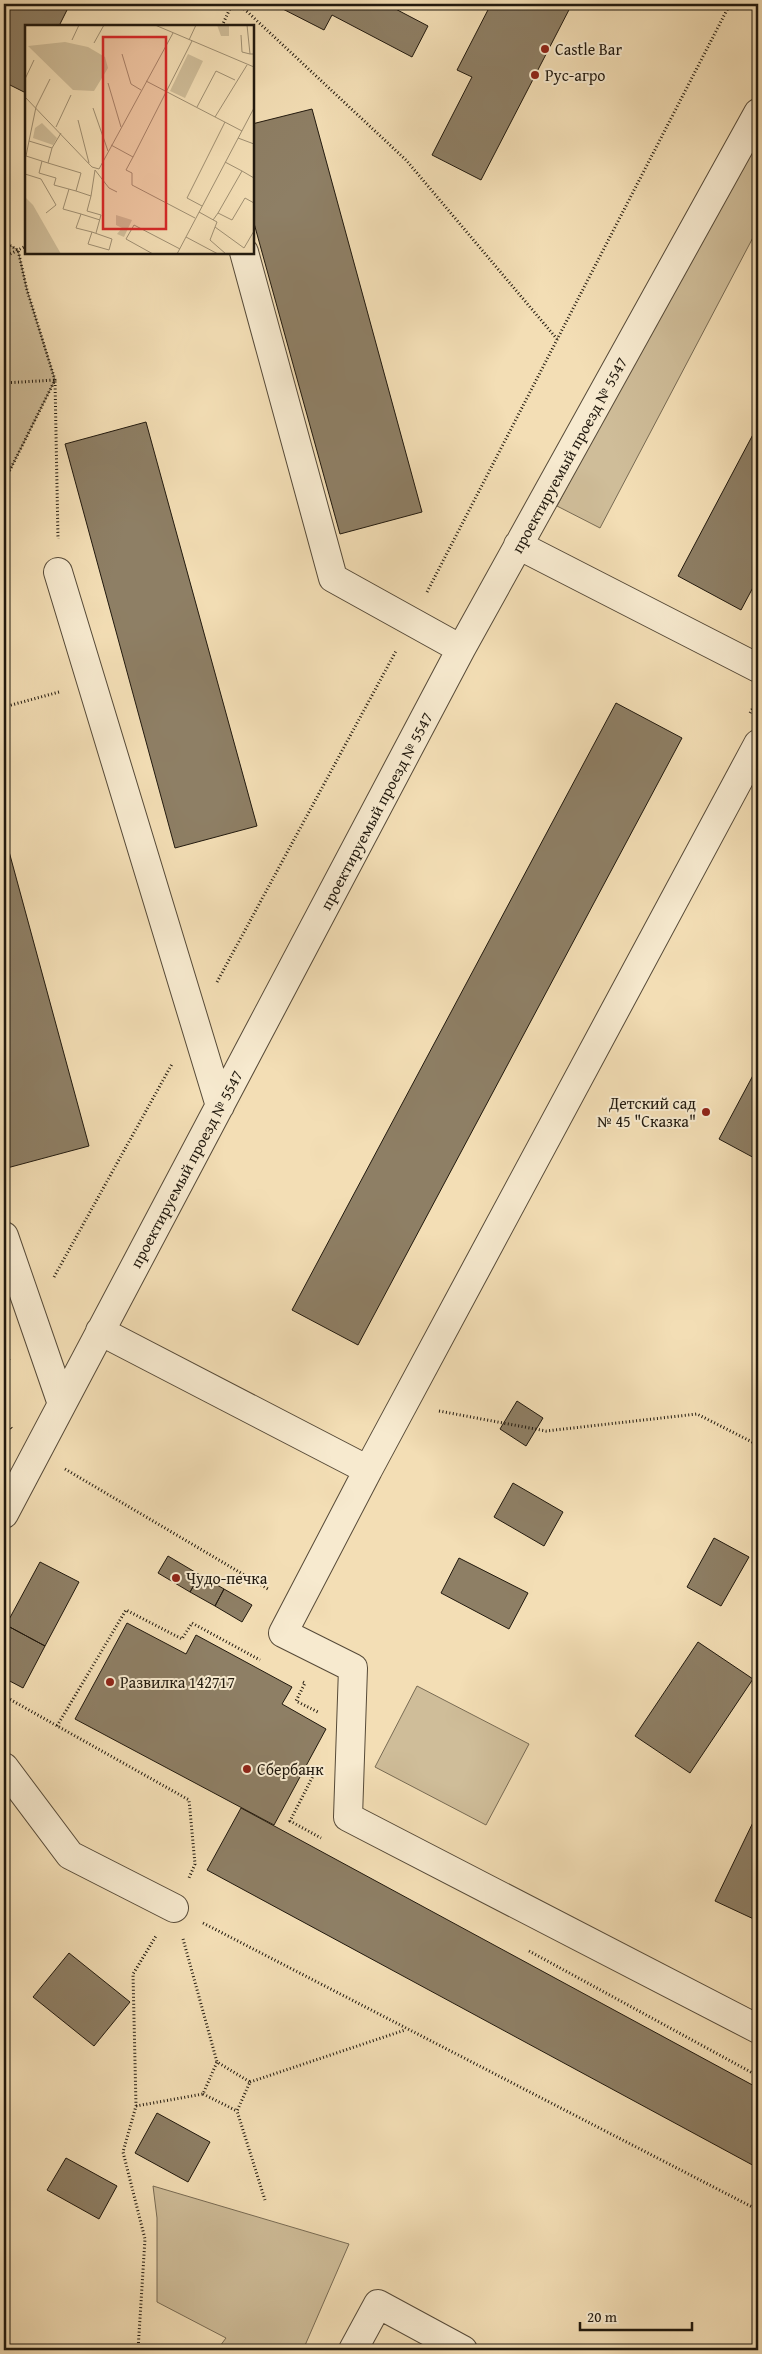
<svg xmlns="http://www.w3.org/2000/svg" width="762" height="2354" font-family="'Gentium Book Plus',serif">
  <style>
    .green { fill: #cfbd99; stroke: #786b54 }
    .building { fill: #8e7f65; stroke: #21190e }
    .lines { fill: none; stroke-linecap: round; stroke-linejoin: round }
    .minor-casing { stroke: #564a38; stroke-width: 30 }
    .path { stroke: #21190e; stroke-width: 3; stroke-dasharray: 1 2.5; stroke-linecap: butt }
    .minor { stroke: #f7eacf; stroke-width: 28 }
    .poi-dot { fill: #8f2418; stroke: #f7eacf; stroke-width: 2 }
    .labels { text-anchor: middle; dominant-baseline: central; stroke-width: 4; stroke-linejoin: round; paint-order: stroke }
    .poi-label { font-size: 16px; fill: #21190e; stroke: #f7eacf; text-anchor: start }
    .street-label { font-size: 16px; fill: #21190e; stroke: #f7eacf }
    .inset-road { fill: none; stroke: #9f8f72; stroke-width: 1 }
    .view { fill: #d62828; fill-opacity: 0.15; stroke: #d62828; stroke-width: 2.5 }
    .inset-edge { fill: none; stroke: #21190e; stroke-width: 2.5 }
  </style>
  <rect width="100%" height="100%" fill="#f3deb5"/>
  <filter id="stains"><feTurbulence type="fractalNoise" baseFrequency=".004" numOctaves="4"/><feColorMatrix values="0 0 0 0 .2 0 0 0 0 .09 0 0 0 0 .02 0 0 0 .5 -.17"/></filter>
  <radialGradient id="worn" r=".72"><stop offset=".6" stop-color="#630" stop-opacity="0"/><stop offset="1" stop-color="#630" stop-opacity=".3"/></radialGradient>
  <path class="green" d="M758,126V228L600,528L557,506Z
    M4,242L18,250L27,290L55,380L4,482Z
    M417,1686L529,1744L486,1825L375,1767Z
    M153,2186L349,2244L303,2350H217L226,2338L157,2302V2218Z"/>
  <path class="building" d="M4,4H70L59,26H26V93L4,82Z
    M273,4H386L428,26L412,57L332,15L324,30Z
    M491,4H572L481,180L432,155L472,77L457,70Z
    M312,109L422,512L340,534L252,216V124Z
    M146,422L257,826L175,848L65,444Z
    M758,425V578L741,610L678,576Z
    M616,703L682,738L358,1345L292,1310Z
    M4,833L89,1146L7,1168L4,1157Z
    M758,1066V1160L719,1139Z
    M517,1401L543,1418L526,1446L500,1429Z
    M513,1483L563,1512L544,1546L494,1517Z
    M714,1538L749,1557L721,1606L687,1587Z
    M168,1556L200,1575L190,1592L158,1573Z
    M459,1558L528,1593L509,1629L441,1593Z
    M40,1562L79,1582L45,1646L6,1625Z
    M200,1575L224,1589L215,1606L190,1592Z
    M224,1589L252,1605L242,1622L215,1606Z
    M127,1623L186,1654L196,1635L292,1687L282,1704L326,1729L274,1825L75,1719Z
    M6,1625L45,1646L23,1688L4,1678V1630Z
    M698,1642L753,1679L690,1773L635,1736Z
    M241,1808L758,2088V2168L207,1870Z
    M758,1812V1921L715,1901Z
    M69,1953L130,2002L94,2046L33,1997Z
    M157,2113L210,2142L188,2182L135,2153Z
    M66,2158L117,2186L99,2219L47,2190Z"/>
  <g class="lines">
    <g class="minor-casing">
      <path id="minor" d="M244,252L333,578L461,649
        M518,545L758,668
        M58,572L220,1106
        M4,1236L62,1404
        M100,1331L368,1470L283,1633L353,1668L348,1817L758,2029
        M368,1470L758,744
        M4,1514L461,649L758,113
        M4,1767L70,1855L174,1908
        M353,2350L378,2304L463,2350"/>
    </g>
    <path class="path" d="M239,4L406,160L557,339
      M222,26L232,4
      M4,242L18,250L27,290L55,380L4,482
      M4,257L26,246
      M4,383L55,380L58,539
      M427,592L730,4
      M4,707L59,692
      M750,713L757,701
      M217,982L396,651
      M54,1277L172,1064
      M4,1369L10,1357
      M439,1411L546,1431L697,1414L758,1445
      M4,1420L12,1429
      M65,1469L268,1589
      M303,1682L305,1683L296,1701L318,1712
      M4,1696L189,1800L195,1864L189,1878
      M57,1726L126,1610L182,1639L192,1623L260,1660
      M314,1774L290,1821L321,1838
      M203,1923L758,2210
      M183,1939L217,2062L250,2082L237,2111L265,2200
      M529,1951L758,2076
      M250,2082L405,2030
      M203,2094L237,2111
      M136,2106L203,2094L217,2062
      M138,2350L145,2239L123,2152L136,2106L133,1974L156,1936"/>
    <use href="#minor" class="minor"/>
  </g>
  <g class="poi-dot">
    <circle cx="545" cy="49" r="5"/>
    <circle cx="535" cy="75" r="5"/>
    <circle cx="706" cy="1112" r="5"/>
    <circle cx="176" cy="1578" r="5"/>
    <circle cx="110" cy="1682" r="5"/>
    <circle cx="247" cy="1769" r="5"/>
  </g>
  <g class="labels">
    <g class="poi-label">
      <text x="555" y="49">Castle Bar</text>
      <text x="545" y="75">Рус-агро</text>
      <text x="696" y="1103" text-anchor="end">Детский сад<tspan x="696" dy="18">№ 45 "Сказка"</tspan></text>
      <text x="186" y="1578">Чудо-печка</text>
      <text x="120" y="1682">Развилка 142717</text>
      <text x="257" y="1769">Сбербанк</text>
    </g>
    <g class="street-label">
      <text transform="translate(569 455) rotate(-61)">проектируемый проезд № 5547</text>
      <text transform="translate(376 811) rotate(-62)">проектируемый проезд № 5547</text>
      <text transform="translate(186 1169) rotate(-62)">проектируемый проезд № 5547</text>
    </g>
  </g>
  <g transform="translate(25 25)">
    <rect width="229" height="229" fill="#f3deb5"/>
    <path d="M192,0H204V11H196ZM40,17L63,22L80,32L83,43L69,66L48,65L3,21ZM163,29L178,36L160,73L145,66ZM17,98L32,113L28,120L8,113L10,103ZM0,172L8,180L36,229H0ZM91,190L107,195L99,212L92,209L97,203L91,200Z" fill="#cfbd99"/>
    <path class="inset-road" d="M130,0L229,42M222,0L225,29H229M216,10L217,27L225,29M47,15L54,0M164,15L171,0M69,18L79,0M97,29L106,59L116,65M0,54L9,35M121,56L217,106M83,58L96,102M0,72L67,142L74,144L148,8M172,82L191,46L210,55M68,83L83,126M190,92L222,40M53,95L64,138M31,102L46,70M213,113L229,119M4,116L1,131L23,138L56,148L51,166L29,160L31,153L14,148L17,136M86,120L108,132L101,145L107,148V160L170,193M27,123L36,108M108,132L167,16M200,137L217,146M23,138L27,123L4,116L11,82L25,54M70,145L84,163L92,167M0,149L16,154L31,180L21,188M44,164L38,184L56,189M51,166L66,171L62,186L76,190L71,208M66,171L70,145M177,181L162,173L200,97M174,187L192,197L185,215L201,229M193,188L217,146L229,153M188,195L193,188L207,195L220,173L229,178M190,202L219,223L229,206M67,207L87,214L84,225L63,219ZM67,207L51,203L56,189L75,195M161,212L193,229M128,229L101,214L109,200L155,224M152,229L229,83"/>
    <path class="view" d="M78,12H141V204H78Z"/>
    <rect width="229" height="229" class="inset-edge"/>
  </g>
  <rect width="762" height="2354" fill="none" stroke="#f3deb5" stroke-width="20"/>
  <rect x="5" y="5" width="752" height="2344" fill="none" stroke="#21190e" stroke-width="2.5"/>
  <rect x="10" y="10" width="742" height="2334" fill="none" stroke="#21190e"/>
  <path d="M580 2322v8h112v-8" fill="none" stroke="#21190e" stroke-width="2.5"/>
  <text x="587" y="2322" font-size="15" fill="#21190e" stroke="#f7eacf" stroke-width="4" paint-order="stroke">20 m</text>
  <rect width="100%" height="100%" filter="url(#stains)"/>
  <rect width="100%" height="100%" fill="url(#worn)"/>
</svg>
